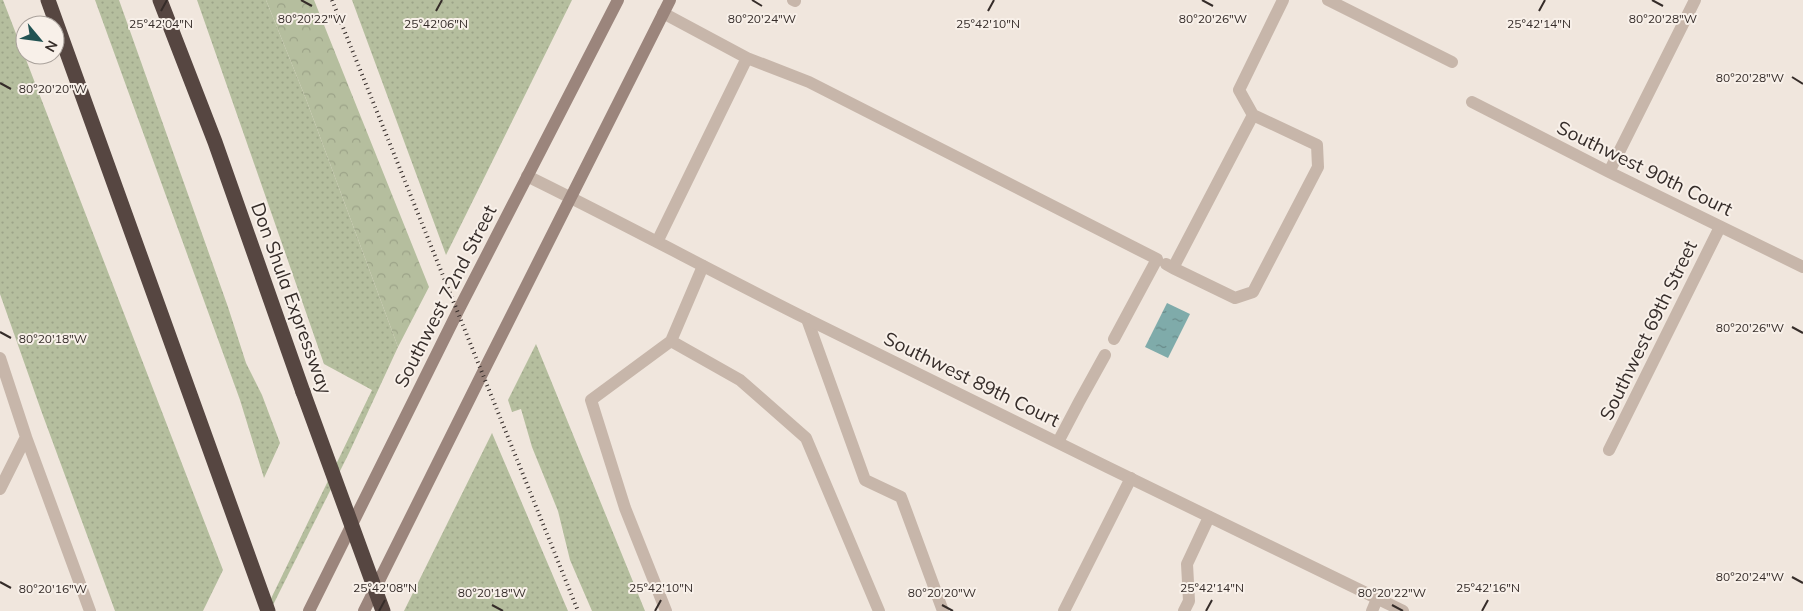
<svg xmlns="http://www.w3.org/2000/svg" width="1803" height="611" font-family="Mulish,sans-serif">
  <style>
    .green { fill: url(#green-dots) }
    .forest { fill: url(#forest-crowns) }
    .water { fill: url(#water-ripples) }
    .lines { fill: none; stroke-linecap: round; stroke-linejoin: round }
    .service { stroke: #c7b6aa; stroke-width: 12 }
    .minor { stroke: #c7b6aa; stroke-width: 12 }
    .secondary { stroke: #9b857c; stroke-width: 12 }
    .motorway { stroke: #564641; stroke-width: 15 }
    .rail { stroke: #352c29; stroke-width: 4; stroke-dasharray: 1 4; stroke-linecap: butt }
    .motorway-bridge { stroke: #564641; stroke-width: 15 }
    .ticks { fill: none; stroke: #352c29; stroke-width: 2 }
    .labels { text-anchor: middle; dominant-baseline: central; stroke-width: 4; stroke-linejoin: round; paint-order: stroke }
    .street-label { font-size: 19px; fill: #352c29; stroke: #f8f0e9 }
    .ticks-label { font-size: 12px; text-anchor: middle; fill: #352c29; stroke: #f8f0e9; stroke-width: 4; stroke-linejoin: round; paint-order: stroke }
  </style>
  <defs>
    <pattern id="green-dots" width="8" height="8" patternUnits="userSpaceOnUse" patternTransform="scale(1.25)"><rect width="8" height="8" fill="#b5be9e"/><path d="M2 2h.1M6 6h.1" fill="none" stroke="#9ca388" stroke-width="1.8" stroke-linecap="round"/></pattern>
    <pattern id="forest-crowns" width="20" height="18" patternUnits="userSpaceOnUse" patternTransform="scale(1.25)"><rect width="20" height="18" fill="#b5be9e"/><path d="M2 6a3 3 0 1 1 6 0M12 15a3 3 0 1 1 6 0" fill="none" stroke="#9ca388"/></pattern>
    <pattern id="water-ripples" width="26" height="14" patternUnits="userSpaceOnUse" patternTransform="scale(1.25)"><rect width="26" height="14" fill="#7fabaa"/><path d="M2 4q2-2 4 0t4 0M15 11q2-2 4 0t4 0" fill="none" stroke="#698b8a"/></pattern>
  </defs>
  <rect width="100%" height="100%" fill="#f0e6dd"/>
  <path class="green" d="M0,0H3L223,570L203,611H115L42,413L0,294Z
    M95,0H119L228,307L246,363L262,395L280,443L264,478L240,400Z
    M197,0H266L306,99L398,347L349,453L270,611H265L372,390L324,364Z
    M352,0H572L446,255Z
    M536,344L645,611H592L570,560L558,511L532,447L521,409L512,412L508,400Z
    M492,433L568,611H404Z"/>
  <path class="forest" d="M266,0H314L429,287L398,347L306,99Z"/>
  <path class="water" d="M1167,303L1190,314L1168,358L1145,347Z"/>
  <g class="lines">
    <path class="service" d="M793,0L795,1
      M807,319L865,480L901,497L943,611
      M671,341L740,380L806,438L879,611
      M0,358L26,437L0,489
      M26,437L90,611
      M1058,442L1079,402L1105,355
      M666,611L625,508L591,400L671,341L703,266
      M1064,611L1131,478
      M1184,611L1189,601L1187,564L1209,517"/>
    <path class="minor" d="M1328,0L1452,62
      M747,58L809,82L1157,259L1114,339
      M1472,102L1609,172L1803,267
      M1609,172L1695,0
      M527,176C621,222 713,272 807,319C1005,417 1204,515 1403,611
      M657,242L747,58L663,13
      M1166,264L1173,268L1253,115L1239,90L1283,0
      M1173,268L1235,298L1253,292L1318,167L1317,145L1253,115
      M1609,450L1720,227
      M1372,611L1377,599"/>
    <path class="secondary" d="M309,611L458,311L618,0
      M364,611L483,372L670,0"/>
    <path class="motorway" d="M48,0L268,611
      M160,0L215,142L303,392"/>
    <path class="rail" d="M332,0L578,611"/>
    <path class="motorway-bridge" d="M303,392L383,611"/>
  </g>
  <path class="ticks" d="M301,0L312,6M752,0L762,6M1202,0L1213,6M1652,0L1663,6M161,11L167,0M436,11L442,0M988,11L994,0M1539,11L1545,0M1792,77L1803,84M0,83L11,89M1792,327L1803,333M0,332L11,338M1792,577L1803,583M0,582L11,588M492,605L503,611M942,605L953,611M1392,605L1403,611M379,611L385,600M655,611L661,600M1206,611L1212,600M1482,611L1488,600"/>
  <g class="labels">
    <g class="street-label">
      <text transform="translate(1645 168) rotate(26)">Southwest 90th Court</text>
      <text transform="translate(445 296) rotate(-63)">Southwest 72nd Street</text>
      <text transform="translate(292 298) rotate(70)">Don Shula Expressway</text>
      <text transform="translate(1648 330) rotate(-64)">Southwest 69th Street</text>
      <text transform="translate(972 379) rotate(26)">Southwest 89th Court</text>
    </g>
  </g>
  <g class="ticks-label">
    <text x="312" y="23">80°20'22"W</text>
    <text x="762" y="23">80°20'24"W</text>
    <text x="1213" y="23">80°20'26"W</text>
    <text x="1663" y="23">80°20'28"W</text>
    <text x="161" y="28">25°42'04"N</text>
    <text x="436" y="28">25°42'06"N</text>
    <text x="988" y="28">25°42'10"N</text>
    <text x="1539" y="28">25°42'14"N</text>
    <text x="1750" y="82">80°20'28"W</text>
    <text x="53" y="93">80°20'20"W</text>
    <text x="1750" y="332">80°20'26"W</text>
    <text x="53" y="343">80°20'18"W</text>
    <text x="1750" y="581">80°20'24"W</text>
    <text x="385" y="592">25°42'08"N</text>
    <text x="661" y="592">25°42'10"N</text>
    <text x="1212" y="592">25°42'14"N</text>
    <text x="1488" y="592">25°42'16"N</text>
    <text x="53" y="593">80°20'16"W</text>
    <text x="492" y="597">80°20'18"W</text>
    <text x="942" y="597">80°20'20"W</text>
    <text x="1392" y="597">80°20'22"W</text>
  </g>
  <g transform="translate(40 40) rotate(119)"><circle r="24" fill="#f8f0e9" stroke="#aaa29c"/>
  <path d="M0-4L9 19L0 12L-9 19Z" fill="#225353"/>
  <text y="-8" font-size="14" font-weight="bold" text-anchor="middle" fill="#352c29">N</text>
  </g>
</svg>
